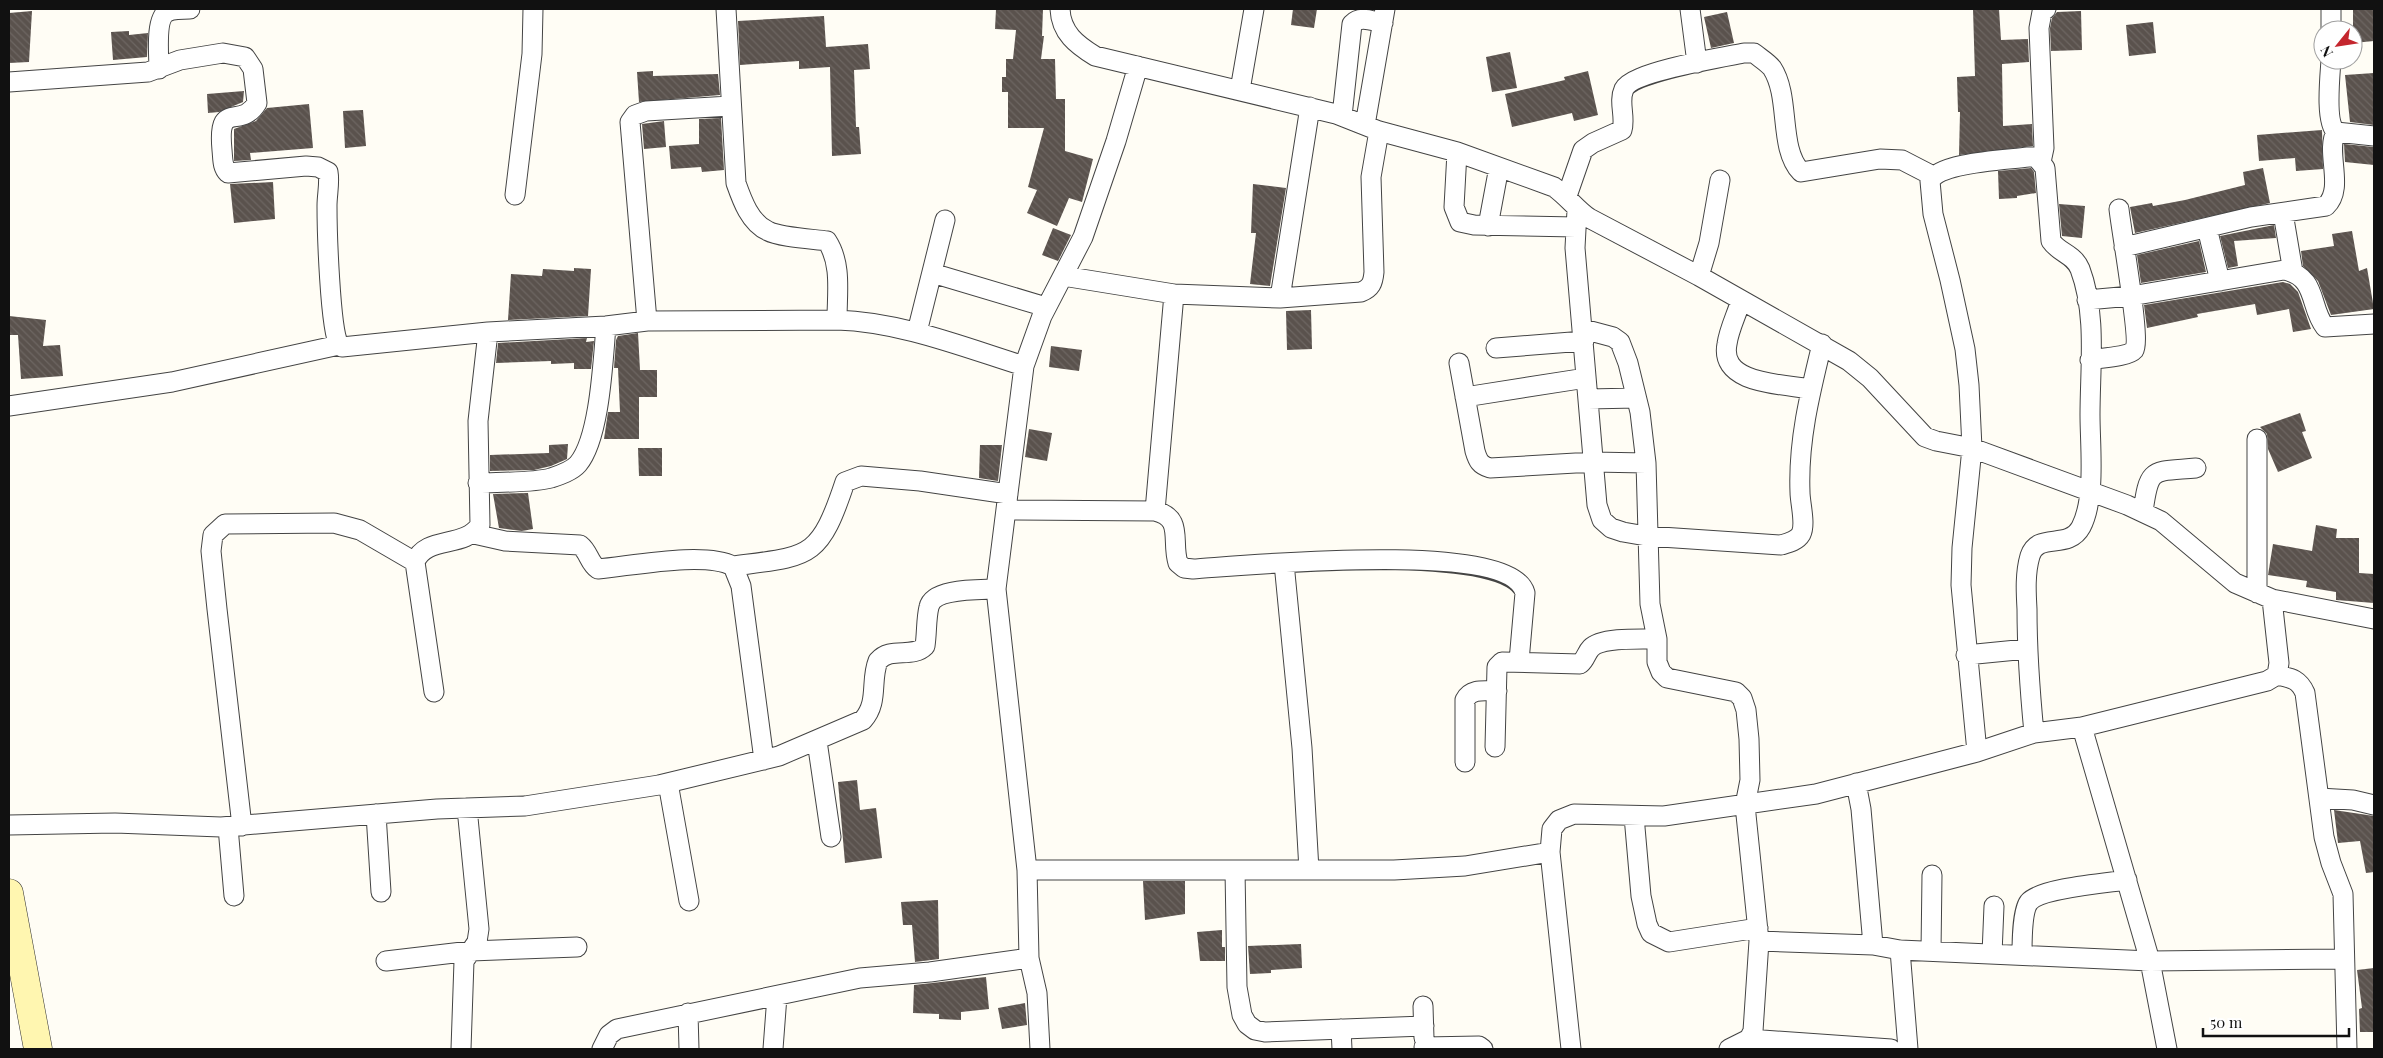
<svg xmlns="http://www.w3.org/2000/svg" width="2383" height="1058" font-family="'Playfair Display',serif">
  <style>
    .building { fill: url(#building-back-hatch) }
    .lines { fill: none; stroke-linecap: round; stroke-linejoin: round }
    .street-casing { stroke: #444; stroke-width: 21 }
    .secondary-casing { stroke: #333; stroke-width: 29 }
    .street { stroke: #fff; stroke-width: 19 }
    .secondary { stroke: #fff6b0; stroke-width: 28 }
  </style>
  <defs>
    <pattern id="building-back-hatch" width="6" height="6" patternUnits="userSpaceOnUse" patternTransform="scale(1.25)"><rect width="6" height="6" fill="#5a524d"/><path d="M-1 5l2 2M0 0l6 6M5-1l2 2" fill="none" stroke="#6d6662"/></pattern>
  </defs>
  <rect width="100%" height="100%" fill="#fffdf5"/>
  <path class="building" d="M996,9H1043L1042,36H1044L1041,59H1055L1056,99H1065V151L1093,159L1082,202L1069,198L1057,226L1027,213L1037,190L1028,187L1044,128H1008V92H1002V77H1006V59H1013L1016,30L995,29Z
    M1293,9H1317L1314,28L1291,25Z
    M1973,9H1999L2001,40L2028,39L2029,62L2002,64L2003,126L2032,124L2033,146L1959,155L1960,112H1958L1957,77L1975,76Z
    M2353,9H2374V41L2353,43Z
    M32,11L29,62L9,63V13Z
    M2081,11L2082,50L2051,51L2050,28L2052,18L2057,12Z
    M1727,12L1734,43L1711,48L1704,17Z
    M824,16L826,47L868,44L870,69L854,70L856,127H859L861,154L832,156L830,67L799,69V61L740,65L738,21Z
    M2153,22L2156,53L2129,56L2126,25Z
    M129,31V35L148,33L147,57L113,60L111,32Z
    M1510,52L1517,88L1492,92L1486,57Z
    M653,71V76L718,74L720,95L639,102L637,72Z
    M1588,71L1598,115L1574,121L1572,113L1512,127L1505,94L1565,80L1564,77Z
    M2374,73V125L2350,122L2345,75Z
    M244,91L243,102L219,112L208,113L207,94Z
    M309,104L313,148L250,153L251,160L234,161V129L256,121L267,108Z
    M363,110L366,146L345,148L343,111Z
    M721,118L724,170L702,172L701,167L671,169L669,146L699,144V119Z
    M664,121L666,147L644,149L642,124Z
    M2322,130L2323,169L2296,171L2295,158L2259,161L2257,135Z
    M2344,144L2374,147V165L2345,162Z
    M2031,168L2034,172L2036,193L2017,196V198L1999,199L1998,171Z
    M2263,168L2270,203L2135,233L2130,207L2152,203L2153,206L2185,200L2245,185L2243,172Z
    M273,182L275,219L234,223L230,184Z
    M1253,184L1286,188L1270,286L1250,284L1256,233H1251Z
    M2059,204L2085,206L2082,238L2062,236Z
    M2274,225L2276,238L2234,241L2238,266L2228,268L2220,236Z
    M1053,228L1071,235L1058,261L1042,255Z
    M2352,231L2359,271L2367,268L2374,309L2331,315L2318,281L2303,266L2301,251L2334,246L2332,234Z
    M2199,241L2206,272L2141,283L2137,255Z
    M574,268L591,269L588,316L508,320L511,274L542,276L543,269L574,271Z
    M2283,282L2290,284L2298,292L2311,329L2293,332L2289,309L2257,315L2255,304L2197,314L2198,317L2147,328L2144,305Z
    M1311,310L1312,349L1287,350L1286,311Z
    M9,316L46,320L43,346L60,345L63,376L21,379L18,335H9Z
    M638,333L640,370H657V397H639V439H604L608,412H620L618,368H614L616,340L618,336Z
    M587,338L586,342L594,341L591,369H574V363L551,364V361L496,363L498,343Z
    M1051,346L1082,350L1079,371L1049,367Z
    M2300,413L2306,431L2302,432L2312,458L2278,472L2268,449L2267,434L2260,427Z
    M1029,429L1052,433L1047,461L1025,457Z
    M568,444L567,459L551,466L534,470L490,471V455L549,453V445Z
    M980,445H1002L998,481L979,478Z
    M638,448H662V476H639Z
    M528,493L533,529L522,531L499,528L493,494Z
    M2316,525L2337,529L2336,538H2359V573L2374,574V603L2336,600V592L2306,587L2307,581L2268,575L2273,544L2312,551Z
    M857,780L860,810L876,808L882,858L845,863L838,782Z
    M2334,810L2374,816V872L2366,873L2360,841L2338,843Z
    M1143,881H1185V914L1145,920Z
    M938,900L939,959L915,962L912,925H903L901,902Z
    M1222,930V947H1225V961H1200L1197,932Z
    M1301,944L1302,968L1271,970V973L1250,974L1248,946Z
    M2374,968V1032H2360L2359,1009L2362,1008L2357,970Z
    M986,977L989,1009L961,1012V1020L939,1019V1014L913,1013L914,985Z
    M1025,1003L1027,1025L1002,1029L998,1008Z"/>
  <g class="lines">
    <g class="street-casing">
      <path id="street" d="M726,9L736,183C742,200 750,223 768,231C779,237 812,239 827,241C842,264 837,293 837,320
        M1060,9C1061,33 1077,45 1095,56L1336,114L1379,131L1457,152L1554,187C1568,197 1576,209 1589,218L1699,276L1849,361L1870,378L1925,437L1936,441L1972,448L2127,505L2161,521L2235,583L2272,599L2374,619
        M1690,9L1697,63
        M2331,30V9
        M2331,60C2330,76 2325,122 2336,132L2374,136
        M159,69C159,57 155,19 167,12C173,9 183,9 190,9
        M9,82L148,72L180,60L223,53L245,57L253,69L257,103C240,131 217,98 222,150C223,159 222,167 228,173L306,166L318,167L328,172C330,183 327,194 327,206C327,230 330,329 339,345L342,347L488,332L606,326L647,321L837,320C901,322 963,347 1024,366
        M1240,90L1254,9
        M1342,116L1352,24C1360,15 1372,21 1383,23
        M1365,125L1385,9
        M1457,152L1454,207L1460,222L1474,225L1576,227
        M2041,162L2044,148L2039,28L2042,12L2046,9
        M515,195L532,54L533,9
        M1567,196L1583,150L1593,143L1622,130C1626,117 1618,102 1624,89C1632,72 1724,57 1744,53H1754C1760,58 1767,62 1772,68C1791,97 1778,148 1801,172L1880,159L1902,160L1933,176
        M1577,210L1575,248L1597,505L1602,520L1611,528L1623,532L1646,536L1781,545C1788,543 1797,541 1801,534C1806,524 1800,503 1800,492C1798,441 1810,393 1822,344
        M2283,213L2293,272
        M1488,226L1499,167
        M2207,228L2220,281
        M2124,247L2251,217L2326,206C2345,188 2325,152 2336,132
        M932,273L1046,307
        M1063,276L1174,294L1280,298L1361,292C1371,288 1373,283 1374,272L1371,177L1379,131
        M1699,276L1709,243L1720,180
        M1280,298L1310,107
        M1741,300C1737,314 1729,329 1727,344C1719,385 1784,384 1811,389
        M2087,300L2131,296L2284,270C2318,277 2309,307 2325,327L2374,324
        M647,321L630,122L635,115L646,111L730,106
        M1583,329L1613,337L1620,342L1628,363L1640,412L1646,463L1650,604L1657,639V662L1661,672L1667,678L1736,692L1742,698L1746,710L1749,739L1750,780L1745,805L1759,941L1753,1031L1749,1039L1729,1049
        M917,332L945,220
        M1496,348L1584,341
        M2090,360C2099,358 2128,357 2134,350C2141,340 2121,229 2119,209
        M1459,363L1475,451C1478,461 1480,465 1490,468L1593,462L1646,463
        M1465,397L1586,378
        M1588,399L1636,398
        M9,406L172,382L339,345
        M478,483C498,482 533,483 551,478C560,475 572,471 578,464C600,438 603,360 606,326
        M1006,510L1155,511C1184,518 1171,541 1178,563L1184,568L1193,569C1242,566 1511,539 1525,593L1519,661
        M1155,511L1174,294
        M2143,512C2149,466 2152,472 2196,468
        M474,534L505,541L580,545C589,552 589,563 598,569C632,566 704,551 733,566L741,586L764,760
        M1284,563L1302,748L1309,870
        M733,566C810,556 819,560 845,482L861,476L920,481L1008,494
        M2257,593V439
        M1966,655L2027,649
        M2277,675C2291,678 2299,679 2305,693L2324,837L2331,863L2343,894L2347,1049
        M434,692L415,562C426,535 464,549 480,525L478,421L488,332
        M2082,727L2150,961L2167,1049
        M817,741L831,837
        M1495,747L1497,667L1502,662L1580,664C1586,659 1586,653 1591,648C1601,637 1642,639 1657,639
        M1977,752L1961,585L1962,548L1972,448L1969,385L1965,349L1950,280L1933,214L1930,181C1940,162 2007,160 2028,157H2036L2045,168L2051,241C2059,253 2074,254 2080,269C2097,314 2090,367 2090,415C2090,447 2096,498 2081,527C2068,551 2038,531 2030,556C2025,573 2026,592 2027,609C2027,651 2030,692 2034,733
        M1465,762V700C1471,688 1485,691 1497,691
        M668,783L689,901
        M1856,783L1861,809L1873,945
        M2319,798L2353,800L2374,805
        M376,814L381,892
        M1634,816L1641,896L1647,924L1651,933L1669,942L1758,928
        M9,825L115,823L221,827L437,809L525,806L659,785L779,756L863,720C879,702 870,681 878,661C891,646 912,659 925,646C927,633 926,619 929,607C933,588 979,590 996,589
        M242,826L217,609L211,551L213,535L225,524L334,523L360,530L415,562
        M228,827L234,896
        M1027,870H1394L1465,866L1550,852
        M1235,870L1237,987L1242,1015L1247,1024L1255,1030L1265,1032L1424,1026
        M1759,941L1873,945L1900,950L2150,961L2344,959
        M1900,950L1908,1049
        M1931,951L1932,875
        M1992,954L1994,906
        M2022,955C2022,943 2022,911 2029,902C2041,888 2107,883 2127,880
        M386,961L471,951L577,947
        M1423,1006L1424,1038
        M688,1013L689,1049
        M1341,1029L1342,1049
        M1749,1039L1891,1049
        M1424,1047L1479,1046L1483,1049
        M461,1049L464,961L477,942L479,929L467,808
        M602,1049L609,1035L617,1029L860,978L930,972L1029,958
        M773,1049L777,996
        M1040,1049L1037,993L1029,958L1027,870L996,589L1024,366L1042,316L1083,237L1116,141L1138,66
        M1571,1049L1550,852L1552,829L1559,820L1574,814L1664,816L1816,794L1977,752L2034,733L2082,727L2267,681L2277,675L2279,663L2272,599"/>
    </g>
    <g class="secondary-casing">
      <path id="secondary" d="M9,893L38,1049"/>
    </g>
    <use href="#street" class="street"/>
    <use href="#secondary" class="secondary"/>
  </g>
  <rect width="2383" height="1058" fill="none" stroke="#111111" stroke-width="20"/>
  <g transform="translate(2338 45) rotate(240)"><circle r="24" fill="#ffffff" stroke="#a0a0a0"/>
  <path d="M0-4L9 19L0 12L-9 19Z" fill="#c4262e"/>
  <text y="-8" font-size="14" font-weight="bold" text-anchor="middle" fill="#111111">N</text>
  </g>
  <path d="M2203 1028v8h146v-8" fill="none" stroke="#111111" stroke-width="2.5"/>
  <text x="2210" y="1028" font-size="15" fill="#111111" stroke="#ffffff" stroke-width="4" paint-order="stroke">50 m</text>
</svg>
